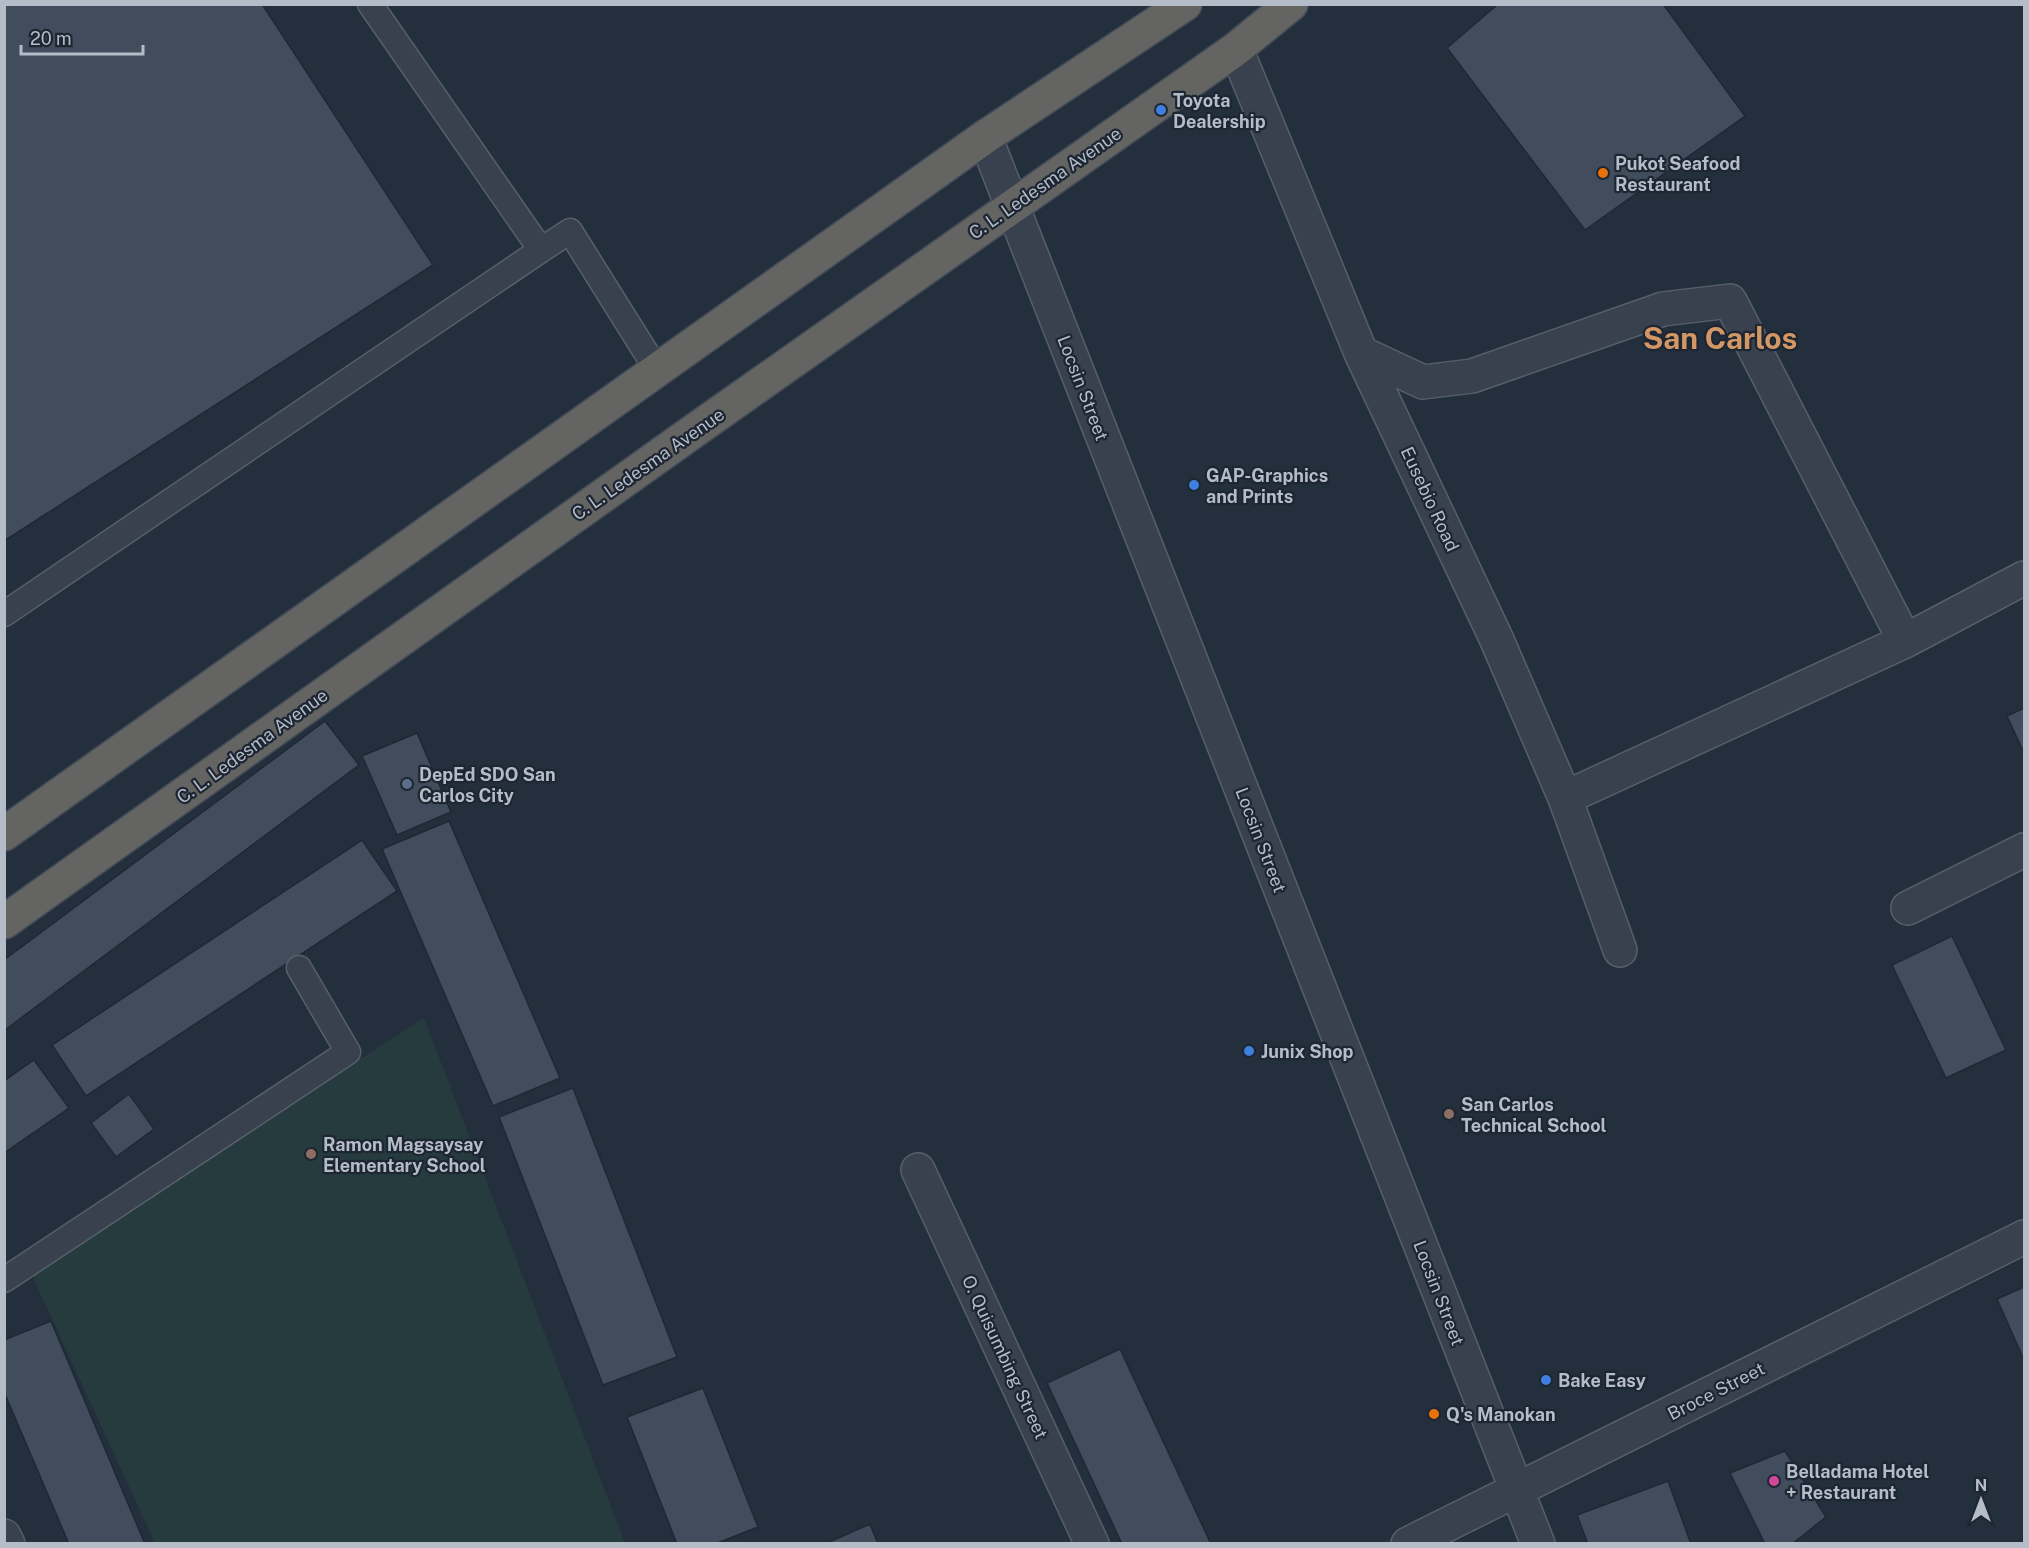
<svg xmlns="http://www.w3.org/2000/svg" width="2029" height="1548" font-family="'Public Sans',sans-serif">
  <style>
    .green { fill: #263b3e }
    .building { fill: #414d5c; stroke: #1f2834; stroke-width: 1.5 }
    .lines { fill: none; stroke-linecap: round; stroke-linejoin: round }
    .service-casing { stroke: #565f6b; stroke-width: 27 }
    .minor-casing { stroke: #565f6b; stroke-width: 36 }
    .tertiary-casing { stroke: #565f6b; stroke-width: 36 }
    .trunk-casing { stroke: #434c58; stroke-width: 36 }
    .service { stroke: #38414d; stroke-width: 24 }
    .minor { stroke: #38414d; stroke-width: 33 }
    .tertiary { stroke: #38414d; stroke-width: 33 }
    .trunk { stroke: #646462; stroke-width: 33 }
    .shop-dot { fill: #3f7fe0; stroke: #1d2632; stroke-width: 2 }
    .food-dot { fill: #e8710a; stroke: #1d2632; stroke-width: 2 }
    .service-dot { fill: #5c6f8a; stroke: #1d2632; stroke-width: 2 }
    .education-dot { fill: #8d6e63; stroke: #1d2632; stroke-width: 2 }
    .hotel-dot { fill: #d1479c; stroke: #1d2632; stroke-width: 2 }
    .labels { text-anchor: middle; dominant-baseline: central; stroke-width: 4.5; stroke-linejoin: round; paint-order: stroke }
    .poi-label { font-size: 18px; font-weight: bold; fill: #b4bcc8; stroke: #1d2632; text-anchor: start }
    .street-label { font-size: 18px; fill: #b4bcc8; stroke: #1d2632 }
    .town-label { font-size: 30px; font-weight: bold; fill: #d39665; stroke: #1d2632 }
  </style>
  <rect width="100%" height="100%" fill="#242f3d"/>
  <path class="green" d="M424,1018L625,1543H155L30,1271Z"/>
  <path class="building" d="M4,4H262L433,265L4,541Z
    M1498,4H1663L1745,116L1585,230L1447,48Z
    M2024,708V753L2007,716Z
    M325,721L359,765L5,1030L4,960Z
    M417,733L451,812L397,835L362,756Z
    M449,821L560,1078L493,1106L382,849Z
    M362,840L397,891L86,1096L52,1045Z
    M1952,936L2006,1050L1946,1078L1892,965Z
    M34,1060L69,1108L4,1153V1081Z
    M573,1088L677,1357L603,1385L499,1117Z
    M129,1094L154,1129L116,1157L91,1123Z
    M2024,1287V1360L1997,1299Z
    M51,1321L145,1544H69L4,1392V1340Z
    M1120,1349L1211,1544H1122L1047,1383Z
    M703,1388L758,1527L715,1544H677L627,1417Z
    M1785,1451L1826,1517L1792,1544H1765L1730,1473Z
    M1668,1481L1691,1544H1588L1577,1515Z
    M870,1524L878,1544H828L827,1543Z"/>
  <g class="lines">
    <g class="service-casing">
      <path id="service" d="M541,250L570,231L657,370
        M4,614L541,250L370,4
        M4,1280L348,1052L299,968"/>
    </g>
    <g class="minor-casing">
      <path id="minor" d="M1236,49L1361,353L1496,638L1565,798L1620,950
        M1361,353L1423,382L1472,376L1663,309L1730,301L1905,641
        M1565,798L1905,641L2024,578
        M1908,908L2024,850
        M918,1170L1092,1544"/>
    </g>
    <g class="tertiary-casing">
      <path id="tertiary" d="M985,137L1538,1544
        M4,1536L8,1544
        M1408,1544L2024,1237"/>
    </g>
    <g class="trunk-casing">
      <path id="trunk" d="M4,834L985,137L1185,4
        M4,922L698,428L1236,49L1291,4"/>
    </g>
    <use href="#service" class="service"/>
    <use href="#minor" class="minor"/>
    <use href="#tertiary" class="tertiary"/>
    <use href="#trunk" class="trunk"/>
  </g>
  <g class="shop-dot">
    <circle cx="1161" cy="110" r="6"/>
    <circle cx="1194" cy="485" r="6"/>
    <circle cx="1249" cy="1051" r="6"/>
    <circle cx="1546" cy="1380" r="6"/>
  </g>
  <g class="food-dot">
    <circle cx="1603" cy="173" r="6"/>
    <circle cx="1434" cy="1414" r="6"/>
  </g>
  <circle class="service-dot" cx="407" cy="784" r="6"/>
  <g class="education-dot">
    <circle cx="1449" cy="1114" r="6"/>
    <circle cx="311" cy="1154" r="6"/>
  </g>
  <circle class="hotel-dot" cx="1774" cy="1481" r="6"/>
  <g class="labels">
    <g class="poi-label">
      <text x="1173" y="100">Toyota<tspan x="1173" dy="21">Dealership</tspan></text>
      <text x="1615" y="163">Pukot Seafood<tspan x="1615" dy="21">Restaurant</tspan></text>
      <text x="1206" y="475">GAP-Graphics<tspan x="1206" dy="21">and Prints</tspan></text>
      <text x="419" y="774">DepEd SDO San<tspan x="419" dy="21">Carlos City</tspan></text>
      <text x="1261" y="1051">Junix Shop</text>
      <text x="1461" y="1104">San Carlos<tspan x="1461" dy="21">Technical School</tspan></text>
      <text x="323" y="1144">Ramon Magsaysay<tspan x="323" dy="21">Elementary School</tspan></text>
      <text x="1558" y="1380">Bake Easy</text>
      <text x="1446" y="1414">Q's Manokan</text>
      <text x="1786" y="1471">Belladama Hotel<tspan x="1786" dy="21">+ Restaurant</tspan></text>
    </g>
    <g class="street-label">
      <text transform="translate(1045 183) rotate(-35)">C. L. Ledesma Avenue</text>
      <text transform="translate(1083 388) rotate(69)">Locsin Street</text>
      <text transform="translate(648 464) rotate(-35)">C. L. Ledesma Avenue</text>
      <text transform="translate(1430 499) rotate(65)">Eusebio Road</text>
      <text transform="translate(252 746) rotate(-36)">C. L. Ledesma Avenue</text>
      <text transform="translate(1261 840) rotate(69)">Locsin Street</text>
      <text transform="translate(1439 1293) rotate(69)">Locsin Street</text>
      <text transform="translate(1005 1357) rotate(65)">O. Quisumbing Street</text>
      <text transform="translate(1716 1391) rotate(-27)">Broce Street</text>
    </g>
    <g class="town-label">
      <text x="1720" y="338">San Carlos</text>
    </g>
  </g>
  <rect width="2029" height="1548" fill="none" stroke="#b4bcc8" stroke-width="12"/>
  <g transform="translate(1981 1500)" stroke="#1d2632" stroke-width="4.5" paint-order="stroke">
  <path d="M0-4.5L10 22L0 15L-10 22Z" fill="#b4bcc8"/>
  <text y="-9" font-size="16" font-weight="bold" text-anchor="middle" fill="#b4bcc8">N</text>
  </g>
  <path d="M21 45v9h122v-9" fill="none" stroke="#b4bcc8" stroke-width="3"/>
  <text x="30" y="45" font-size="18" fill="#b4bcc8" stroke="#1d2632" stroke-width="4.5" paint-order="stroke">20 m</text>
</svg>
